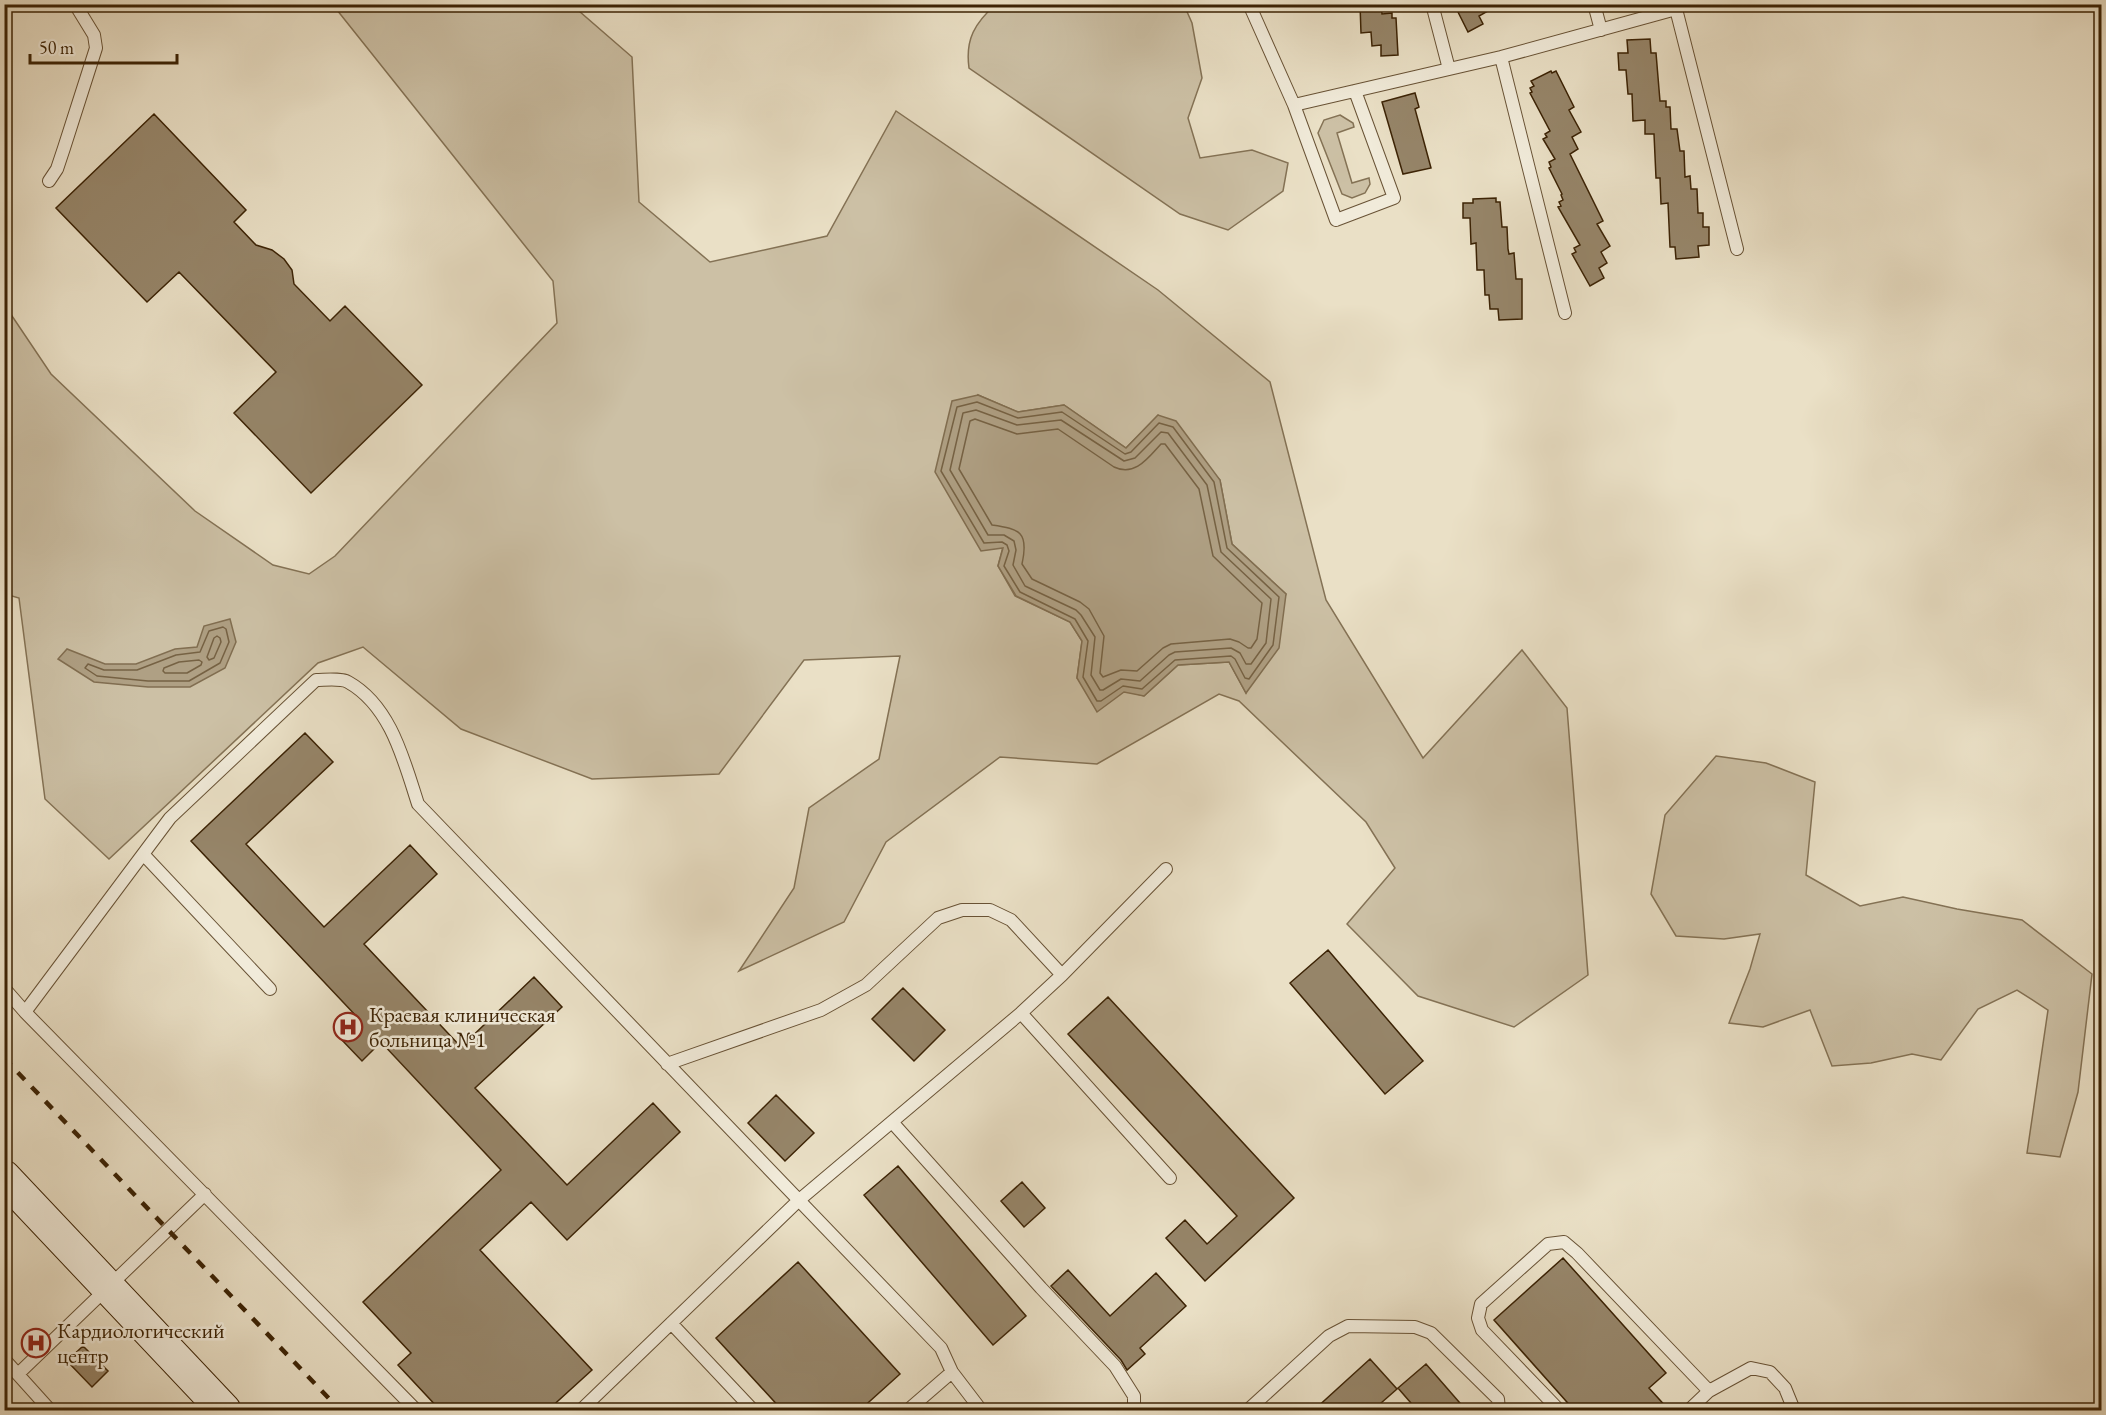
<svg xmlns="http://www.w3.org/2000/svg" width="2106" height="1415" font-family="'EB Garamond',serif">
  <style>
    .green { fill: #ccc0a5; stroke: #847255; stroke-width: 1.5; fill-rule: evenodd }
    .water { fill: #afa084; stroke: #816e51; stroke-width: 1.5 }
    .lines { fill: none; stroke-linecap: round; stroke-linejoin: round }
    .shore { stroke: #766244; stroke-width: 1.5 }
    .building { fill: #968569; stroke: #3c2305; stroke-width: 1.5 }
    .service-casing { stroke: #685235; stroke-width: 14 }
    .secondary-casing { stroke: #3c2305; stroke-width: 35 }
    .service { stroke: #f1ebda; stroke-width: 12 }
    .secondary { stroke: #f1ebda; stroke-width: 33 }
    .rail { stroke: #3c2305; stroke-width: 4.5; stroke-dasharray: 10 10; stroke-linecap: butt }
    .labels { text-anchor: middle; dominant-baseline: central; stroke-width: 5; stroke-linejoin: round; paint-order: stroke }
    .poi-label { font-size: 22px; fill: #3c2305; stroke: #f1ebda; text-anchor: start }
  </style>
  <rect width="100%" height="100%" fill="#eae0c6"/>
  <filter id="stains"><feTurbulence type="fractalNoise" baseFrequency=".00333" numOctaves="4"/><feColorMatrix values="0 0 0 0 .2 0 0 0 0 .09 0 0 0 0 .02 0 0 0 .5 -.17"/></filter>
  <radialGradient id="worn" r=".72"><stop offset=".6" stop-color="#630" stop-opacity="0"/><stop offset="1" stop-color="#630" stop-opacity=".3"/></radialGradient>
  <path class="green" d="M996,4L1184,5L1192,23L1202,78L1188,118L1200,158L1252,150L1288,163L1283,191L1228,230L1180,214L969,68C965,39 975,23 996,4Z
    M333,5H572L632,57L639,202L710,262L827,236L896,111L1158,290L1270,382L1326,600L1423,758L1522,650L1567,708L1588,975L1514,1027L1418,996L1347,924L1395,868L1366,822L1239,701L1219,694L1097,764L1000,757L886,842L844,922L739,971L794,888L809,808L879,759L900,656L804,660L719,774L592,779L461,729L363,647L318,663L109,859L45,799L19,598L5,594L4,304L51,374L195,511L273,565L309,574L335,556L557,323L553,281ZM978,395L1018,412L1064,405L1126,448L1158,415L1220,480L1232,544L1286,594L1246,693L1229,662L1178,665L1144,696L1077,678L1082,641L1070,622L1015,596L998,566L1003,547Z
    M1340,115L1353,123L1354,127L1337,133L1352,183L1369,178L1370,184L1365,193L1352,198L1342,194L1318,133L1324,120Z
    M1716,756L1766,763L1815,782L1806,875L1860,906L1903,897L1957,909L2022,920L2092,974L2078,1092L2060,1157L2027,1153L2048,1010L2017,990L1978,1009L1941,1060L1912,1054L1871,1063L1832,1066L1810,1010L1763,1027L1729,1023L1750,969L1760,934L1724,939L1676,936L1651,894L1665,815Z"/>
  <path class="water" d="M978,395L1018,412L1064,405L1126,448L1158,415L1176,421L1220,480L1232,544L1286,594L1279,648L1246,693L1229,662L1178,665L1144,696L1124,692L1097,712L1077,678L1082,641L1070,622L1016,596L998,566L1003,548L981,551L935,472L952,401Z
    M230,619L236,642L225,668L190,687H148L94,682L58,659L67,649L105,664H136L175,649L197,647L204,626Z"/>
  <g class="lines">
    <path class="shore" d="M977,402L1018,418L1062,412L1125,454L1131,452L1159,423L1173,427L1214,482L1227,548L1279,597L1273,645L1249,679L1245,678L1235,659L1231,656L1175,660L1142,689L1123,686L1101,701H1097L1083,677L1088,641L1075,619L1020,592L1004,566L1009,551L1007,545L1002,542L984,543L941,471L957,407Z
      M976,410L1017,425L1061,420L1124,461L1135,458L1161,432L1168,433L1207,485L1221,552L1271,599L1266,643L1251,664H1246L1240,653L1231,648L1175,652L1169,655L1140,681L1121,679L1103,690H1100L1091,675L1095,637L1081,615L1076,610L1025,586L1013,565L1016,550L1014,541L1004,535H988L950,470L963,413Z
      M975,419L1017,434L1058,429L1114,467C1135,477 1148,458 1161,444H1165L1199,489L1213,556L1262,603L1257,639L1251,648H1248L1239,642L1230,639L1171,644L1163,648L1137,671L1121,670L1103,677L1100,673L1104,636L1089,609L1080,602L1032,579L1022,564C1029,532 1020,529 992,525L959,469L970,421Z
      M223,627L226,629L229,642L220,663L189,681H148L97,676L85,668L88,664L104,670H137L176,655L200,652L209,631Z
      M217,636L220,638L221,642L214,658L209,660L207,657L214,638Z
      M199,660L202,662L201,665L187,673H165L163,671L164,668L179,662Z"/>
  </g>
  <path class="building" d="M1360,4L1381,5L1382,14L1392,13V18H1396L1398,55L1381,56V45L1372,46L1371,32L1361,33Z
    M1454,4H1500L1479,16L1483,24L1468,32Z
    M1650,39L1651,53H1656L1660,101H1666V107H1670L1671,129H1677L1680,151H1684L1685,177L1690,176L1691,189H1697L1698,213H1703V227H1709V245L1698,246L1699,257L1676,259L1675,247H1670L1668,203L1661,204L1660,178H1656L1654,134H1645V120L1633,121L1632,94H1628L1626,70H1619L1618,53H1628L1627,40Z
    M1551,71L1552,73L1556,71L1574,107L1569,110L1581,132L1572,137L1578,149L1570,154L1603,221L1597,224L1610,246L1601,252L1607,263L1599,268L1604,278L1590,286L1572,254L1576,252L1574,248L1580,245L1558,207L1561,206L1559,202L1563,200L1561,195L1562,194L1549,168L1551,167L1549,162L1555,159L1543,139L1547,137L1545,134L1550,131L1530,93L1532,92L1530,88L1534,86L1531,81Z
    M1415,93L1419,107L1415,109L1431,168L1403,174L1382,102Z
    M154,114L246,210L234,222L256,245L272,250L284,259L292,270L294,284L330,321L345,306L422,385L311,493L234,413L276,372L179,272L147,302L56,208Z
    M1496,198V202H1500L1502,227H1507L1508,249L1509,254L1514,253L1516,279H1522V319L1499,320L1498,309H1490L1489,295H1485L1484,270H1477L1476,243L1471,244L1470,218H1463V203H1473V199Z
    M305,733L333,762L246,844L324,927L410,845L437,874L364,944L461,1047L534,977L562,1007L475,1088L567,1185L653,1103L680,1132L567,1240L531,1202L480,1250L592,1370L548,1410H440L398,1365L411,1353L363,1302L501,1170L381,1042L362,1061L340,1038L359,1019L191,841Z
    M1328,950L1423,1061L1385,1094L1290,983Z
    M903,988L945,1030L914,1061L872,1019Z
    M1108,997L1294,1198L1205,1281L1166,1238L1185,1220L1207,1244L1237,1216L1068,1034Z
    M776,1095L814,1133L785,1161L748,1123Z
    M898,1166L1026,1316L993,1345L864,1195Z
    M1022,1182L1045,1208L1024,1227L1001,1201Z
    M1563,1258L1666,1373L1649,1388L1669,1410H1574L1494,1320Z
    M798,1262L900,1374L860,1410H782L716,1338Z
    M1068,1270L1110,1316L1156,1273L1186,1306L1140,1348L1145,1354L1127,1370L1121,1360L1051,1286Z
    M83,1346L108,1371L92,1387L67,1361Z
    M1370,1359L1397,1389L1373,1410H1314Z
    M1426,1364L1466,1410H1417L1398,1388Z"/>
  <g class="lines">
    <g class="service-casing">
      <path id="service" d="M1249,4L1294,105L1336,220L1394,198L1355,91
        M1432,4L1449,69
        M1594,4L1601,30
        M1501,57L1565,313
        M1294,105L1501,57L1676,9L1737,249
        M49,181L57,169L64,148L96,48L94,35L75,4
        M143,854L270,989
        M4,988L25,1012L416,1410
        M25,1012L170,818L316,680C325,680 341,678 348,682C391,706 404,761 418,804L941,1348L952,1372L908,1410
        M1021,1013L1170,1178
        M667,1064L821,1010L866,985L938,918L962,910H990L1011,920L1062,975
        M892,1122L1041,1288L1115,1366L1134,1396V1410
        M671,1323L753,1410
        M4,1359L50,1410
        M952,1372L981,1410
        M18,1374L205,1194
        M581,1410L798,1201L1021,1013L1062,975L1166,869
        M1248,1410L1329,1336L1348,1326L1415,1327L1431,1333L1498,1399L1499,1410
        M1559,1410L1482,1330L1478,1318L1481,1304L1548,1244L1564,1242L1577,1253L1709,1391
        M1689,1410L1709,1391L1751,1368L1770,1372L1785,1388L1794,1410"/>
    </g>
    <g class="secondary-casing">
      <path id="secondary" d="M4,1177L224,1410"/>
    </g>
    <use href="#service" class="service"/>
    <use href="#secondary" class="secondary"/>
    <path class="rail" d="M4,1058L340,1410"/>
  </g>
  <defs>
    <g id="hospital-ring" transform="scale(1.5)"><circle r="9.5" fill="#f1ebda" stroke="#8f2418" stroke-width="1.5"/><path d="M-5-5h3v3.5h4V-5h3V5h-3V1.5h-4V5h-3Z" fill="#8f2418"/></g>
  </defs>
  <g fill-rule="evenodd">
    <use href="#hospital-ring" x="348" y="1027"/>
    <use href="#hospital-ring" x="36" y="1343"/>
  </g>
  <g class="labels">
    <g class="poi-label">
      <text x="369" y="1014">Краевая клиническая<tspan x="369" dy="25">больница №1</tspan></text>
      <text x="57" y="1330">Кардиологический<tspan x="57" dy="25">центр</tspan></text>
    </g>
  </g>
  <rect width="2106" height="1415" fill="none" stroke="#eae0c6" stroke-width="24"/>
  <rect x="6" y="6" width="2094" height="1403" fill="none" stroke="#3c2305" stroke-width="3"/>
  <rect x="12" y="12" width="2082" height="1391" fill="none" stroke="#3c2305" stroke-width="1.5"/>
  <path d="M30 54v9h147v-9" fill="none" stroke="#3c2305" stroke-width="3"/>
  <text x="39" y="54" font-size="18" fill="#3c2305" stroke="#f1ebda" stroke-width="4.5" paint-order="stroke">50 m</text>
  <rect width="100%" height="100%" filter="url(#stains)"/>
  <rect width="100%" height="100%" fill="url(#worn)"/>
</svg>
